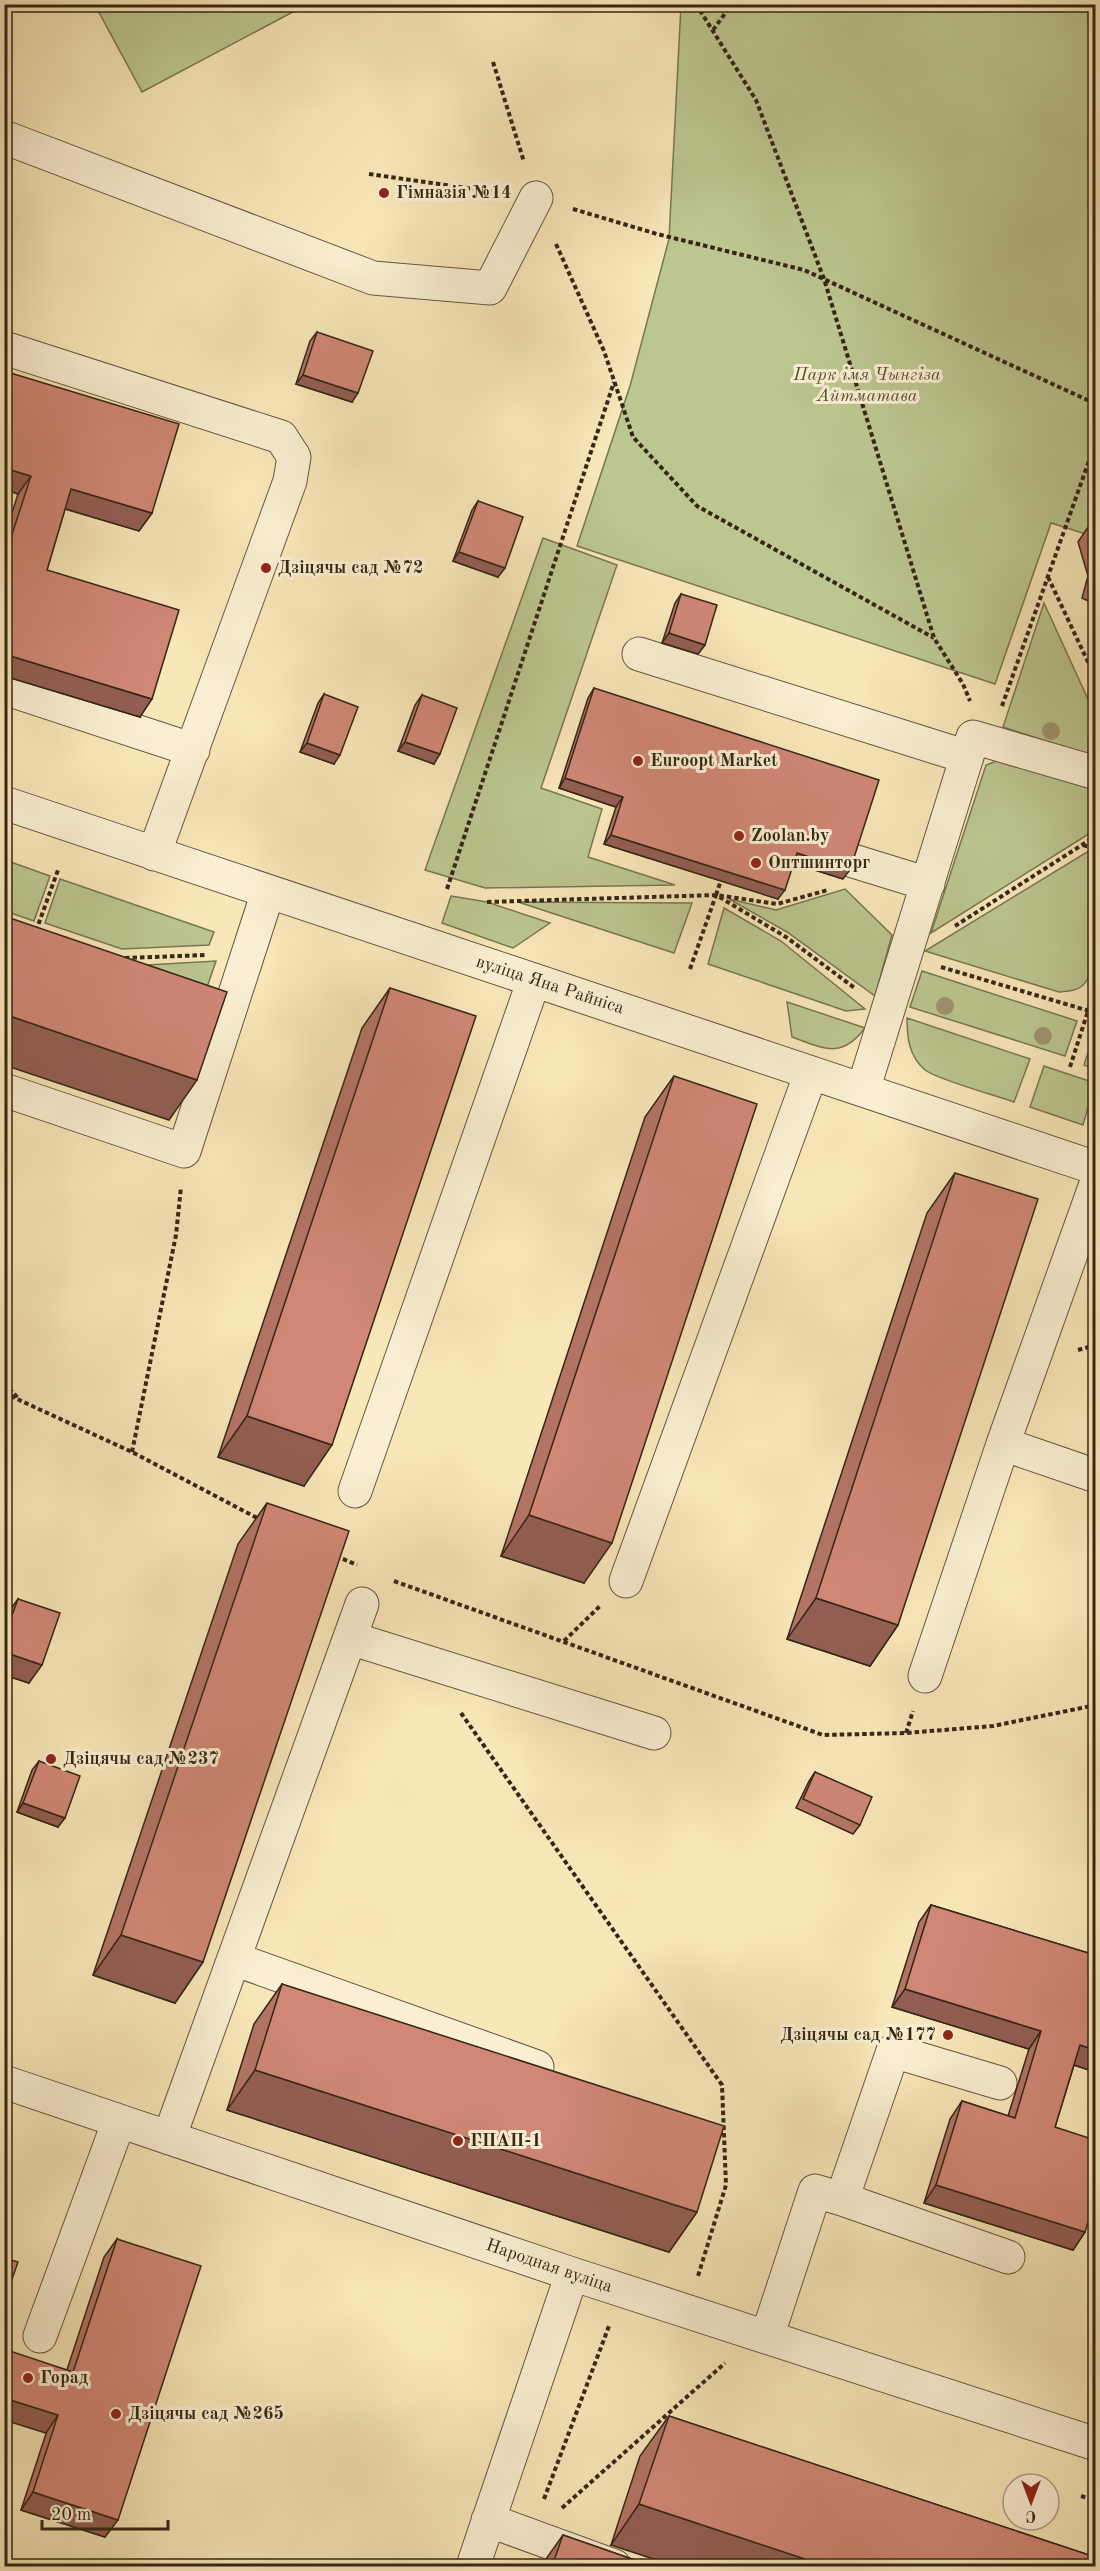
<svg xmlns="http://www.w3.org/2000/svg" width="1100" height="2571" font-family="'Old Standard TT',serif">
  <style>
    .green { fill: #bcc690; stroke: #787652; stroke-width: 1.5 }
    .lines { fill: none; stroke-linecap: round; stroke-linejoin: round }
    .minor-casing { stroke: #66563d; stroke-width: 35 }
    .path { stroke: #352614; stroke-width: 4; stroke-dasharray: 4.5 3; stroke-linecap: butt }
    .minor { stroke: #faefd2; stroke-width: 33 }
    .tree { fill: #9f936f }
    .wall { fill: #b37465; stroke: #352614; stroke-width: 1.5 }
    .shaded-wall { fill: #925e53; stroke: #352614; stroke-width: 1.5 }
    .building { fill: #d08776; stroke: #352614; stroke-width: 1.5 }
    .poi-dot { fill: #8f2418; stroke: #faefd2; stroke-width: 2 }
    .labels { text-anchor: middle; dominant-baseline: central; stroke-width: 6; stroke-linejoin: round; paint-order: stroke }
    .poi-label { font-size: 18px; font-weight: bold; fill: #352614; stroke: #faefd2; text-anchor: start }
    .park-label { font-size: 18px; font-style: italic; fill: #574e33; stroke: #faefd2 }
    .street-label { font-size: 18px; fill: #352614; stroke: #faefd2 }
  </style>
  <rect width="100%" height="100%" fill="#f8e7b9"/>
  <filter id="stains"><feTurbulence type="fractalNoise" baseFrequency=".00333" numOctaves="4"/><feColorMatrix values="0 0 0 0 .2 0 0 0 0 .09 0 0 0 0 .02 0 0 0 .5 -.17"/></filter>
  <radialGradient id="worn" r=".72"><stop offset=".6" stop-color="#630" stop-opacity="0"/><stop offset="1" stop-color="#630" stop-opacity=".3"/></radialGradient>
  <path class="green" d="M95,5H306L142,92Z
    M681,5H1095V537L1051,523L995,684L577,546L630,386L669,239Z
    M543,538L617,565L541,788L602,809L588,857L675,885L485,888L425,870Z
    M1044,603L1092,708L1095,758L1003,727Z
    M1002,759L1095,788V830L931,933L986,765Z
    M1087,852L1095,854C1096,884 1100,957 1087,980C1081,991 1070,991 1059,992L925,951Z
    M5,860L50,876L34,921L5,911Z
    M60,879L214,932L209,945L122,949L45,923Z
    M845,889L892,935L875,996L787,932L729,899L776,910Z
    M451,896L487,902L550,923L513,948L442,923Z
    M518,902L692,903L674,953Z
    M724,908L781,941L865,1009L846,1011L708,964Z
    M216,961L205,993L129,966Z
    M922,971L1077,1021L1065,1056L910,1007Z
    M787,1002L865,1028C841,1060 823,1048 792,1037Z
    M907,1018L1030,1059L1014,1102C997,1096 936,1079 925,1070C909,1056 907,1038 907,1018Z
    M1095,1031V1069L1084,1065Z
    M1044,1066L1095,1083L1083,1125L1030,1107Z"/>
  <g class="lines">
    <g class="minor-casing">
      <path id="minor" d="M4,137L373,278L490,288L536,198
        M4,348L281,437L294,457L290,481L154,854
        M639,654L967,757
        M4,688L193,750
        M4,803L1096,1168
        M850,860L928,884
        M4,1090L184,1151L268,892
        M863,1090L973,737L1096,773
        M1096,1184L1003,1444L1096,1476
        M355,1491L534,980
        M626,1581L811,1073
        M350,1638L654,1733
        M925,1676L1003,1444
        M234,1959L537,2067
        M4,2082L572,2274L1096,2444
        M1000,2083L893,2051L842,2199L1008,2257
        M169,2138L362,1604
        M40,2336L119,2121
        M767,2337L815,2191L842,2199
        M488,2520L614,2566
        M473,2566L572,2274"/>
    </g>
    <path class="path" d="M696,4L756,100L824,279L934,638L963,684L970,701
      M713,30L732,4
      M493,62L524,162
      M369,174L495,192
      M573,209L657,234L804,270L1096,404
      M556,244L604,351L633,437L697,506L934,638
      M1048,577L1096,679
      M1002,706L1096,441
      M1083,845L1096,849
      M447,889L614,382
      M716,895L721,880
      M487,902L716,895L777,904L828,890
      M955,926L1096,836
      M36,931L58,870
      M125,958L207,955
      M941,967L1096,1013
      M690,969L716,895L786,937L856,989
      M1070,1067L1096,986
      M1078,1350L1096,1345
      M4,1383L18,1398
      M4,1393L132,1452L259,1519
      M132,1452L176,1235L181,1187
      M336,1556L357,1565
      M394,1581L823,1735L906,1733L993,1726L1096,1705
      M564,1641L600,1606
      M461,1713L722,2085L726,2185L698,2276
      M906,1733L913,1711
      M1081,2496L1096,2501
      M544,2499L609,2326
      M562,2508L725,2363"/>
    <use href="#minor" class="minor"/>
  </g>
  <g class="tree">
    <circle cx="1051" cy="731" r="9"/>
    <circle cx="945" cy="1006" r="9"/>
    <circle cx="1043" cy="1036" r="9"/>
  </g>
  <path class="wall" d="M317,332L352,402L296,384L310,341Z
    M4,371L152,513L139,531L65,509L47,570L140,717L4,676V538L18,494L4,489Z
    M478,501L498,577L453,561L472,510Z
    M1095,517V604L1082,598L1088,576L1078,542Z
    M681,594L705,645L698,654L662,643L675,603Z
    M594,688L843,879L793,863L778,899L604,844L616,807L559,788L588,698Z
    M324,694L334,764L300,752L318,703Z
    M422,695L434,764L398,751L415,705Z
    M390,988L304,1486L218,1457L362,1028Z
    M674,1076L584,1583L501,1556L645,1117Z
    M955,1173L898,1625L870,1666L787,1639L927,1213Z
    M267,1503L203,1962L175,2003L93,1975L238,1544Z
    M18,1599L29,1683L4,1675V1618Z
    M39,1761L58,1827L17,1812L32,1770Z
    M815,1772L860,1825L853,1834L796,1808L809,1781Z
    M931,1905L1095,1955V2072L1074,2065L1055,2127L1085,2232L1073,2250L924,2203L950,2119L962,2101L1008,2116L1029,2049L892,2007L919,1922Z
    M282,1984L697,2212L669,2252L227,2110L254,2024Z
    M117,2239L105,2537L21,2510L104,2257Z
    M669,2416L1095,2557L611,2545L640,2456Z
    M563,2535L652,2566H541Z"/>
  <path class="shaded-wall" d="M303,375L358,393L352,402L296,384Z
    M4,468L31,476L18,494L4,489Z
    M71,489L152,513L139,531L59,507Z
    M459,552L505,568L498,577L453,561Z
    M669,633L705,645L698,654L662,643Z
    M4,654L152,699L140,717L4,676Z
    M405,742L440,754L434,764L398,751Z
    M307,743L340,755L334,764L300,752Z
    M565,778L623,797L616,807L559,788Z
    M611,835L785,890L778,899L604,844Z
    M797,853L850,870L843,879L790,862Z
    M4,1014L197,1080L169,1120L4,1065Z
    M247,1416L332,1445L304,1486L218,1457Z
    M529,1515L612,1543L584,1583L501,1556Z
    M816,1598L898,1625L870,1666L787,1639Z
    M4,1652L42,1665L29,1683L4,1675Z
    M23,1803L65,1818L58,1827L17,1812Z
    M121,1935L203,1962L175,2003L93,1975Z
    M905,1989L1041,2031L1029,2049L892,2007Z
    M1080,2045L1095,2050V2072L1068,2063Z
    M255,2070L697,2212L669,2252L227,2110Z
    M936,2185L1085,2232L1073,2250L924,2203Z
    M4,2398L58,2415L46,2433L4,2420Z
    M33,2492L118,2520L105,2537L21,2510Z
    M639,2504L826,2566H675L611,2545Z"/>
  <path class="building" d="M317,332L373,351L358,393L303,375Z
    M4,371L179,424L152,513L71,489L47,570L179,610L152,699L4,654V559L31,476L4,468Z
    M478,501L523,517L505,568L459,552Z
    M681,594L717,605L705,645L669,633Z
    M594,688L879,780L850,870L797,853L785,890L611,835L623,797L565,778Z
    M324,694L358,707L340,755L307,743Z
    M422,695L457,708L440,754L405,742Z
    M4,916L227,992L197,1080L4,1014Z
    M390,988L476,1016L332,1445L247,1416Z
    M674,1076L757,1104L612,1543L529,1515Z
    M955,1173L1038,1199L898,1625L816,1598Z
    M267,1503L349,1531L203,1962L121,1935Z
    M18,1599L60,1613L42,1665L4,1652V1637Z
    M39,1761L80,1776L65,1818L23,1803Z
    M815,1772L872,1797L860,1825L803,1799Z
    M931,1905L1095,1955V2050L1080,2045L1055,2127L1095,2140V2199L1085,2232L936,2185L962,2101L1015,2118L1041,2031L905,1989Z
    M282,1984L724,2126L697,2212L255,2070Z
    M117,2239L201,2266L118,2520L33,2492L58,2415L4,2398V2349L73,2372Z
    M4,2258L18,2262L4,2302Z
    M669,2416L1095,2557V2566H826L639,2504Z
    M563,2535L652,2566H552Z"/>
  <g class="poi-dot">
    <circle cx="384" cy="193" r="6"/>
    <circle cx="266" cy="568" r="6"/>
    <circle cx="638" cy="761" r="6"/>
    <circle cx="739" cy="836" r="6"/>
    <circle cx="756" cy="863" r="6"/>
    <circle cx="51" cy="1759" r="6"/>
    <circle cx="948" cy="2035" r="6"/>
    <circle cx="458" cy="2141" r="6"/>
    <circle cx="28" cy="2378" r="6"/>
    <circle cx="116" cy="2414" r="6"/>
  </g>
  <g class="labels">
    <g class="poi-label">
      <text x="396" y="193">Гімназія №14</text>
      <text x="278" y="568">Дзіцячы сад №72</text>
      <text x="650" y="761">Euroopt Market</text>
      <text x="751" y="836">Zoolan.by</text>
      <text x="768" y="863">Оптшинторг</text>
      <text x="63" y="1759">Дзіцячы сад №237</text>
      <text x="936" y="2035" text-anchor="end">Дзіцячы сад №177</text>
      <text x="470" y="2141">ГПАП-1</text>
      <text x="40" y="2378">Горад</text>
      <text x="128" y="2414">Дзіцячы сад №265</text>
    </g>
    <g class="park-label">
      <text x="867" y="375">Парк імя Чынгіза<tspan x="867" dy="21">Айтматава</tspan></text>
    </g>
    <g class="street-label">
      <text transform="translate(550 985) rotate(18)">вуліца Яна Райніса</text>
      <text transform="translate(549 2266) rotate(19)">Народная вуліца</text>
    </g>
  </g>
  <rect width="1100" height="2571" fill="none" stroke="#f8e7b9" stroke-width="24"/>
  <rect x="6" y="6" width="1088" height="2559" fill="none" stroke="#352614" stroke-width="3"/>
  <rect x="12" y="12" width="1076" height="2547" fill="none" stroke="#352614" stroke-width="1.5"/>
  <g transform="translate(1031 2502) rotate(180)"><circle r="28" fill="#faefd2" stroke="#ab9f86" stroke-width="1.5"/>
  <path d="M0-4.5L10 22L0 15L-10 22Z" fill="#8f2418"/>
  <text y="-9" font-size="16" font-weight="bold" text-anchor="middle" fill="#352614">С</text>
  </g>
  <path d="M42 2520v9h126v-9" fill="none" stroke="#352614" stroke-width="3"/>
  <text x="51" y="2520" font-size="18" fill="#352614" stroke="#faefd2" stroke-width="4.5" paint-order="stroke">20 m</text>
  <rect width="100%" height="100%" filter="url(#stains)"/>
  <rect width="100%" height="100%" fill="url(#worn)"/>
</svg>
